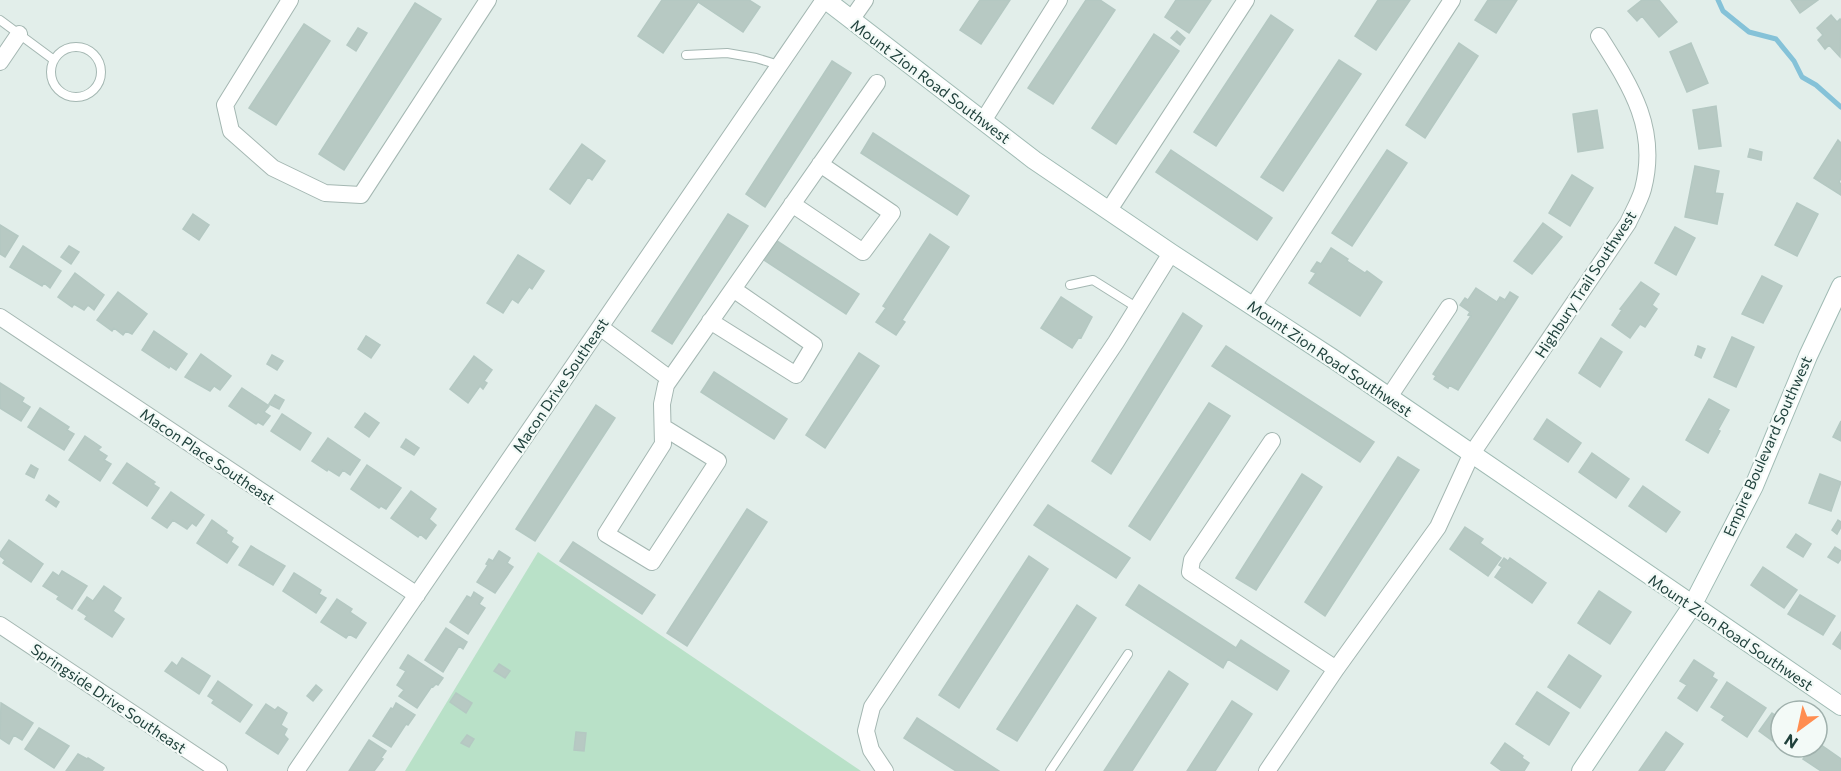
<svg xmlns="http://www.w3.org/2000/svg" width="1841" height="771" font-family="Commissioner,sans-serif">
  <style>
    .green { fill: #b9e1c8 }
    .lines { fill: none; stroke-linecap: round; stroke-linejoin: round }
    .stream { stroke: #85c2d8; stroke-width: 5 }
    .building { fill: #b7c9c3; stroke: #b4c8c2; stroke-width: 1.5 }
    .lane-casing { stroke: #a4b7b2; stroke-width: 10 }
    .street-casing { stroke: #a4b7b2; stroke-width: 18 }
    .secondary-casing { stroke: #a0bbb4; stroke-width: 20 }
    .lane { stroke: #fff; stroke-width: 8 }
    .street { stroke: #fff; stroke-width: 16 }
    .secondary { stroke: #fff; stroke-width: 18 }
    .labels { text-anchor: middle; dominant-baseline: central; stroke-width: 4.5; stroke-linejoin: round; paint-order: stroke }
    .street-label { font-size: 15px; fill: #20413c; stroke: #f3faf7 }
  </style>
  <rect width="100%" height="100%" fill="#e2eeea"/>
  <path class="green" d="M538,552L861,771H405Z"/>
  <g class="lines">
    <path class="stream" d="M1718,0L1723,11L1749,32L1776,39L1794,61L1802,77L1816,85L1841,107"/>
  </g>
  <path class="building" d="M662,0H749L760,7L743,32L698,2L663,53L638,36Z
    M980,0H1010L981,44L960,30Z
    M1086,0H1100L1115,10L1053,104L1028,88Z
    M1176,0H1211L1189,33L1165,17Z
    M1378,0H1410L1376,50L1355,36Z
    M1488,0H1517L1496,33L1475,20Z
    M1642,0H1659L1677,22L1659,37L1642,16L1637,21L1628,11Z
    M1791,0H1818L1800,13Z
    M415,3L441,19L344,170L319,154Z
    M1271,15L1293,30L1216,146L1194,132Z
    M1831,15L1837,22L1840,19L1841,21L1840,57L1829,45L1825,49L1818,40L1823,35L1817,28Z
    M304,24L330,41L276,125L249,108Z
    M358,28L367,33L356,51L347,45Z
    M1177,31L1185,38L1180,45L1171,38Z
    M1154,34L1179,51L1116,144L1092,128Z
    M1459,43L1478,56L1425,138L1406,125Z
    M1691,43L1708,83L1687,92L1670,52Z
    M1339,60L1361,74L1283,191L1261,177Z
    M832,61L851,73L765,207L746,194Z
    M1716,106L1721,146L1699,149L1693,110Z
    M1597,110L1603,148L1578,152L1573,114Z
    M873,133L969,196L957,215L861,153Z
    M1838,140L1841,143V178L1839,182L1841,184V195L1814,178Z
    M582,144L605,161L592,180L588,177L570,204L550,189Z
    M1750,149L1762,152L1761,160L1748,157Z
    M1171,150L1272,218L1257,240L1156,172Z
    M1387,150L1407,163L1352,246L1332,233Z
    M1695,166L1719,171L1715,193L1723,194L1717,224L1685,217Z
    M1572,175L1593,188L1570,226L1549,213Z
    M1797,203L1818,214L1797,256L1775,245Z
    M193,214L209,225L199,240L183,229Z
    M728,214L748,226L672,344L652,331Z
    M1543,223L1562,237L1532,274L1514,261Z
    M0,225L18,236L5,257L0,254Z
    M1675,227L1695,238L1676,275L1655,263Z
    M930,234L949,247L902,320L905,322L896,335L876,322L886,308L883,306Z
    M777,241L859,294L846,314L764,260Z
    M23,246L61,271L50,288L44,283L42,286L10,267Z
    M69,246L79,252L71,264L61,257Z
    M1331,248L1348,259L1347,261L1365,273L1367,271L1382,282L1360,316L1309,283L1316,273L1311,271L1317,262L1321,264Z
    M518,255L544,271L532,289L529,287L518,303L512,299L503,313L487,303Z
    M75,273L104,295L94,310L88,305L84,310L74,304L72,307L58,297Z
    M1762,276L1782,286L1763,323L1742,314Z
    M1641,282L1659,294L1652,305L1657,309L1645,327L1640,324L1630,338L1612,325L1622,310L1620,309Z
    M1476,288L1497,302L1500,297L1505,300L1510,292L1518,297L1458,390L1449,385L1448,388L1434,379L1436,376L1433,374L1471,316L1468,315L1470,312L1460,305L1465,298L1468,300Z
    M118,292L147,314L132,334L126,331L123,335L114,328L112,331L97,320Z
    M1061,297L1092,317L1081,338L1079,337L1072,348L1041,328Z
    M1183,313L1202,326L1111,474L1092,461Z
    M154,331L187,354L176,370L170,366L169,368L142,350Z
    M366,336L380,345L371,358L358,349Z
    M1732,337L1754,347L1736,387L1714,377Z
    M1601,338L1622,352L1600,387L1579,373Z
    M1226,346L1374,442L1360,462L1212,366Z
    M1698,346L1705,349L1701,358L1695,355Z
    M859,353L879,366L825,448L806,435Z
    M201,354L231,376L220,390L214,386L210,391L185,377Z
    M272,355L283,361L277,370L267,364Z
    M474,356L492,370L484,381L487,383L483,389L480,386L468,403L450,389Z
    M714,372L787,419L774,439L701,392Z
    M0,383L24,398L22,402L30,407L21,421L0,408Z
    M242,388L269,406L264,412L270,416L263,425L258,422L256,424L229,406Z
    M275,395L284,400L279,409L269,404Z
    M1709,399L1729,410L1718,430L1720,431L1708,453L1686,440Z
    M1209,403L1230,416L1150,540L1129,526Z
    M596,405L615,418L535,541L516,529Z
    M40,408L69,427L67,430L74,434L64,450L28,427Z
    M365,413L379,423L369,437L355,427Z
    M282,414L311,433L300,450L271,431Z
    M1547,419L1581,443L1568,462L1534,439Z
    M1841,421V441L1833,437Z
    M85,436L101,447L98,450L107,456L104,460L111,464L100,481L69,460Z
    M328,438L360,460L350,475L343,470L339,476L328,469L327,471L312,461Z
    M406,439L419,448L414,455L401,447Z
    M1592,453L1629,479L1616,498L1579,472Z
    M1398,457L1419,470L1325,616L1305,602Z
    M127,463L155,482L153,484L159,488L147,506L113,483Z
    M31,465L38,469L34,478L26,474Z
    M367,465L401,488L386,509L381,506L379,508L351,489Z
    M1302,474L1322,487L1256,590L1236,578Z
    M1820,474L1841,482L1831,511L1809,503Z
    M1643,486L1680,512L1666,532L1629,506Z
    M411,491L436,509L429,519L436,525L426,539L420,534L418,537L391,518Z
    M171,492L204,515L196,526L192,523L187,529L173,520L167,528L152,518Z
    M49,495L59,502L56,507L46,500Z
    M1048,505L1130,558L1116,578L1034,525Z
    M747,509L767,522L687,646L667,633Z
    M212,520L227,531L226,533L233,538L231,542L238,547L227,563L197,543Z
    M1838,520L1841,522V527L1837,534L1832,530Z
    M1465,527L1483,539L1480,543L1501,558L1488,576L1450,549Z
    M1796,534L1811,544L1803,557L1787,547Z
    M9,540L43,564L31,582L3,563L5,560L0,556V553Z
    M573,542L655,595L642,614L560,561Z
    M251,546L285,566L273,585L239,565Z
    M1835,547L1841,551V559L1838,563L1828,557Z
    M499,551L510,558L507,563L513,567L495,593L477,582L488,565L486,564L489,559L493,561Z
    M1029,556L1048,569L959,708L939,695Z
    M1504,558L1508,561L1510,558L1546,583L1532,603L1495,577L1502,567L1499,565Z
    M1763,567L1797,590L1784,608L1751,585Z
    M62,571L87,586L72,609L57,599L59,596L43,586L53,572L59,576Z
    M294,573L321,590L319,594L326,598L316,613L283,591Z
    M1139,585L1236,648L1241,640L1289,671L1277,690L1228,659L1223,668L1126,605Z
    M104,586L121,598L113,611L124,619L112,637L85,619L87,616L78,610L87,597L93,601Z
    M1599,591L1631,612L1610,644L1578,623Z
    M474,592L483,598L479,604L485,608L468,634L450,622L467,596L471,598Z
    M1800,595L1835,616L1823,635L1788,614Z
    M337,599L352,609L350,612L366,623L356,638L349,634L346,638L321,622Z
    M1077,605L1096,618L1017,741L997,729Z
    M446,628L467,642L463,649L459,646L443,672L425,660Z
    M1841,632V649L1833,644Z
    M408,655L443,678L438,685L436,684L433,687L432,686L417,708L399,696L404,690L397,685L406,671L400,668Z
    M1569,655L1601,676L1580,708L1548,687Z
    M182,658L210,676L199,694L165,671L172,662L177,666Z
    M1694,660L1714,673L1712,677L1717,680L1697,711L1678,698L1687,685L1680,681Z
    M499,664L510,671L505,678L494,671Z
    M1169,671L1188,684L1132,771H1104Z
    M218,681L252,705L240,722L212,703L214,700L208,696Z
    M1727,682L1766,708L1747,737L1722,720L1725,716L1711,707Z
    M316,685L322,690L313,701L307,696Z
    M1537,692L1569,713L1549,745L1516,724Z
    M456,693L472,703L466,713L450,702Z
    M1232,701L1252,714L1215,771H1187Z
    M1,703L33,723L22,740L14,735L9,744L0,738Z
    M396,703L415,715L408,725L406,724L391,747L373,736L391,708L393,709Z
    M266,704L275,710L278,707L287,713L281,725L287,729L284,735L288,739L278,754L246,733Z
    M1772,713L1781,719V747L1759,731Z
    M917,718L999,771H956L904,738Z
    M39,728L69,746L54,768L25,749Z
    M576,732L586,733L584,751L574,750Z
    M1666,732L1683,744L1664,771H1639Z
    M467,735L474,739L469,747L461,743Z
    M369,740L386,751L381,758L383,759L374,771H349Z
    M1817,742L1841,759V771H1821L1803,759L1812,747H1817Z
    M1505,743L1523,756L1522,758L1529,763L1524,771H1502L1491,763Z
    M1781,747H1801L1794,756Z
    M78,754L87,759L88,758L104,768L102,771H66Z"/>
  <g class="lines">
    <g class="lane-casing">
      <path id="lane" d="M0,20L54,60
        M51 72a25 25 0 1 1 50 0a25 25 0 1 1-50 0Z
        M686,55L727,53L756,58L779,65
        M1070,285L1093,280L1136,307
        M1050,771L1128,654"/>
    </g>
    <g class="street-casing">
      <path id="street" d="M290,0L225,105L231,131L273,168L325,193L361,195L488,0
        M851,20L865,0
        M0,62L19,34
        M983,121L1059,0
        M792,204L863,252L892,213L820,164
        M1109,210L1246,0
        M1253,306L1452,0
        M0,317L417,595
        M710,321L796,375L814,345L733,289
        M600,327L670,379
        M1389,397L1449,307
        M663,427L718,461L652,562L606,534L663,444L662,404L666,385L877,83
        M1272,441L1192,560L1190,572L1336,669
        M0,625L219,771
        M296,771L824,0
        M885,771L871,750L866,731L872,707L1116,342L1171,253
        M1267,771L1336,669L1438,527L1471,455L1628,223C1633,212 1640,200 1643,189C1659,128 1630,85 1599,36"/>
    </g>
    <g class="secondary-casing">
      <path id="secondary" d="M826,0L1034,160L1171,253L1332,358L1841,706
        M1581,771L1692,606L1754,486L1808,356L1841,286"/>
    </g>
    <use href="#lane" class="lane"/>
    <use href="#street" class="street"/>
    <use href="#secondary" class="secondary"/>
  </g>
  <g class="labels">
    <g class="street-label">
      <text transform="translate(931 81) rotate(37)">Mount Zion Road Southwest</text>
      <text transform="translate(1585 284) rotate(-57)">Highbury Trail Southwest</text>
      <text transform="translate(1330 358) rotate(34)">Mount Zion Road Southwest</text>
      <text transform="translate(560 385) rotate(-56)">Macon Drive Southeast</text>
      <text transform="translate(1767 446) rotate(-66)">Empire Boulevard Southwest</text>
      <text transform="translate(208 456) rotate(34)">Macon Place Southeast</text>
      <text transform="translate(1731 632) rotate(34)">Mount Zion Road Southwest</text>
      <text transform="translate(109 698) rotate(34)">Springside Drive Southeast</text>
    </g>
  </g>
  <g transform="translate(1799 729) rotate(213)"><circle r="28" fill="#f3faf7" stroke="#9fb0ac" stroke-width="1.5"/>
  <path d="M0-4.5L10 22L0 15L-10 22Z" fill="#ff8d50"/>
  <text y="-9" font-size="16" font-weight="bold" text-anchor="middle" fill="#20413c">N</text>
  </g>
</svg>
